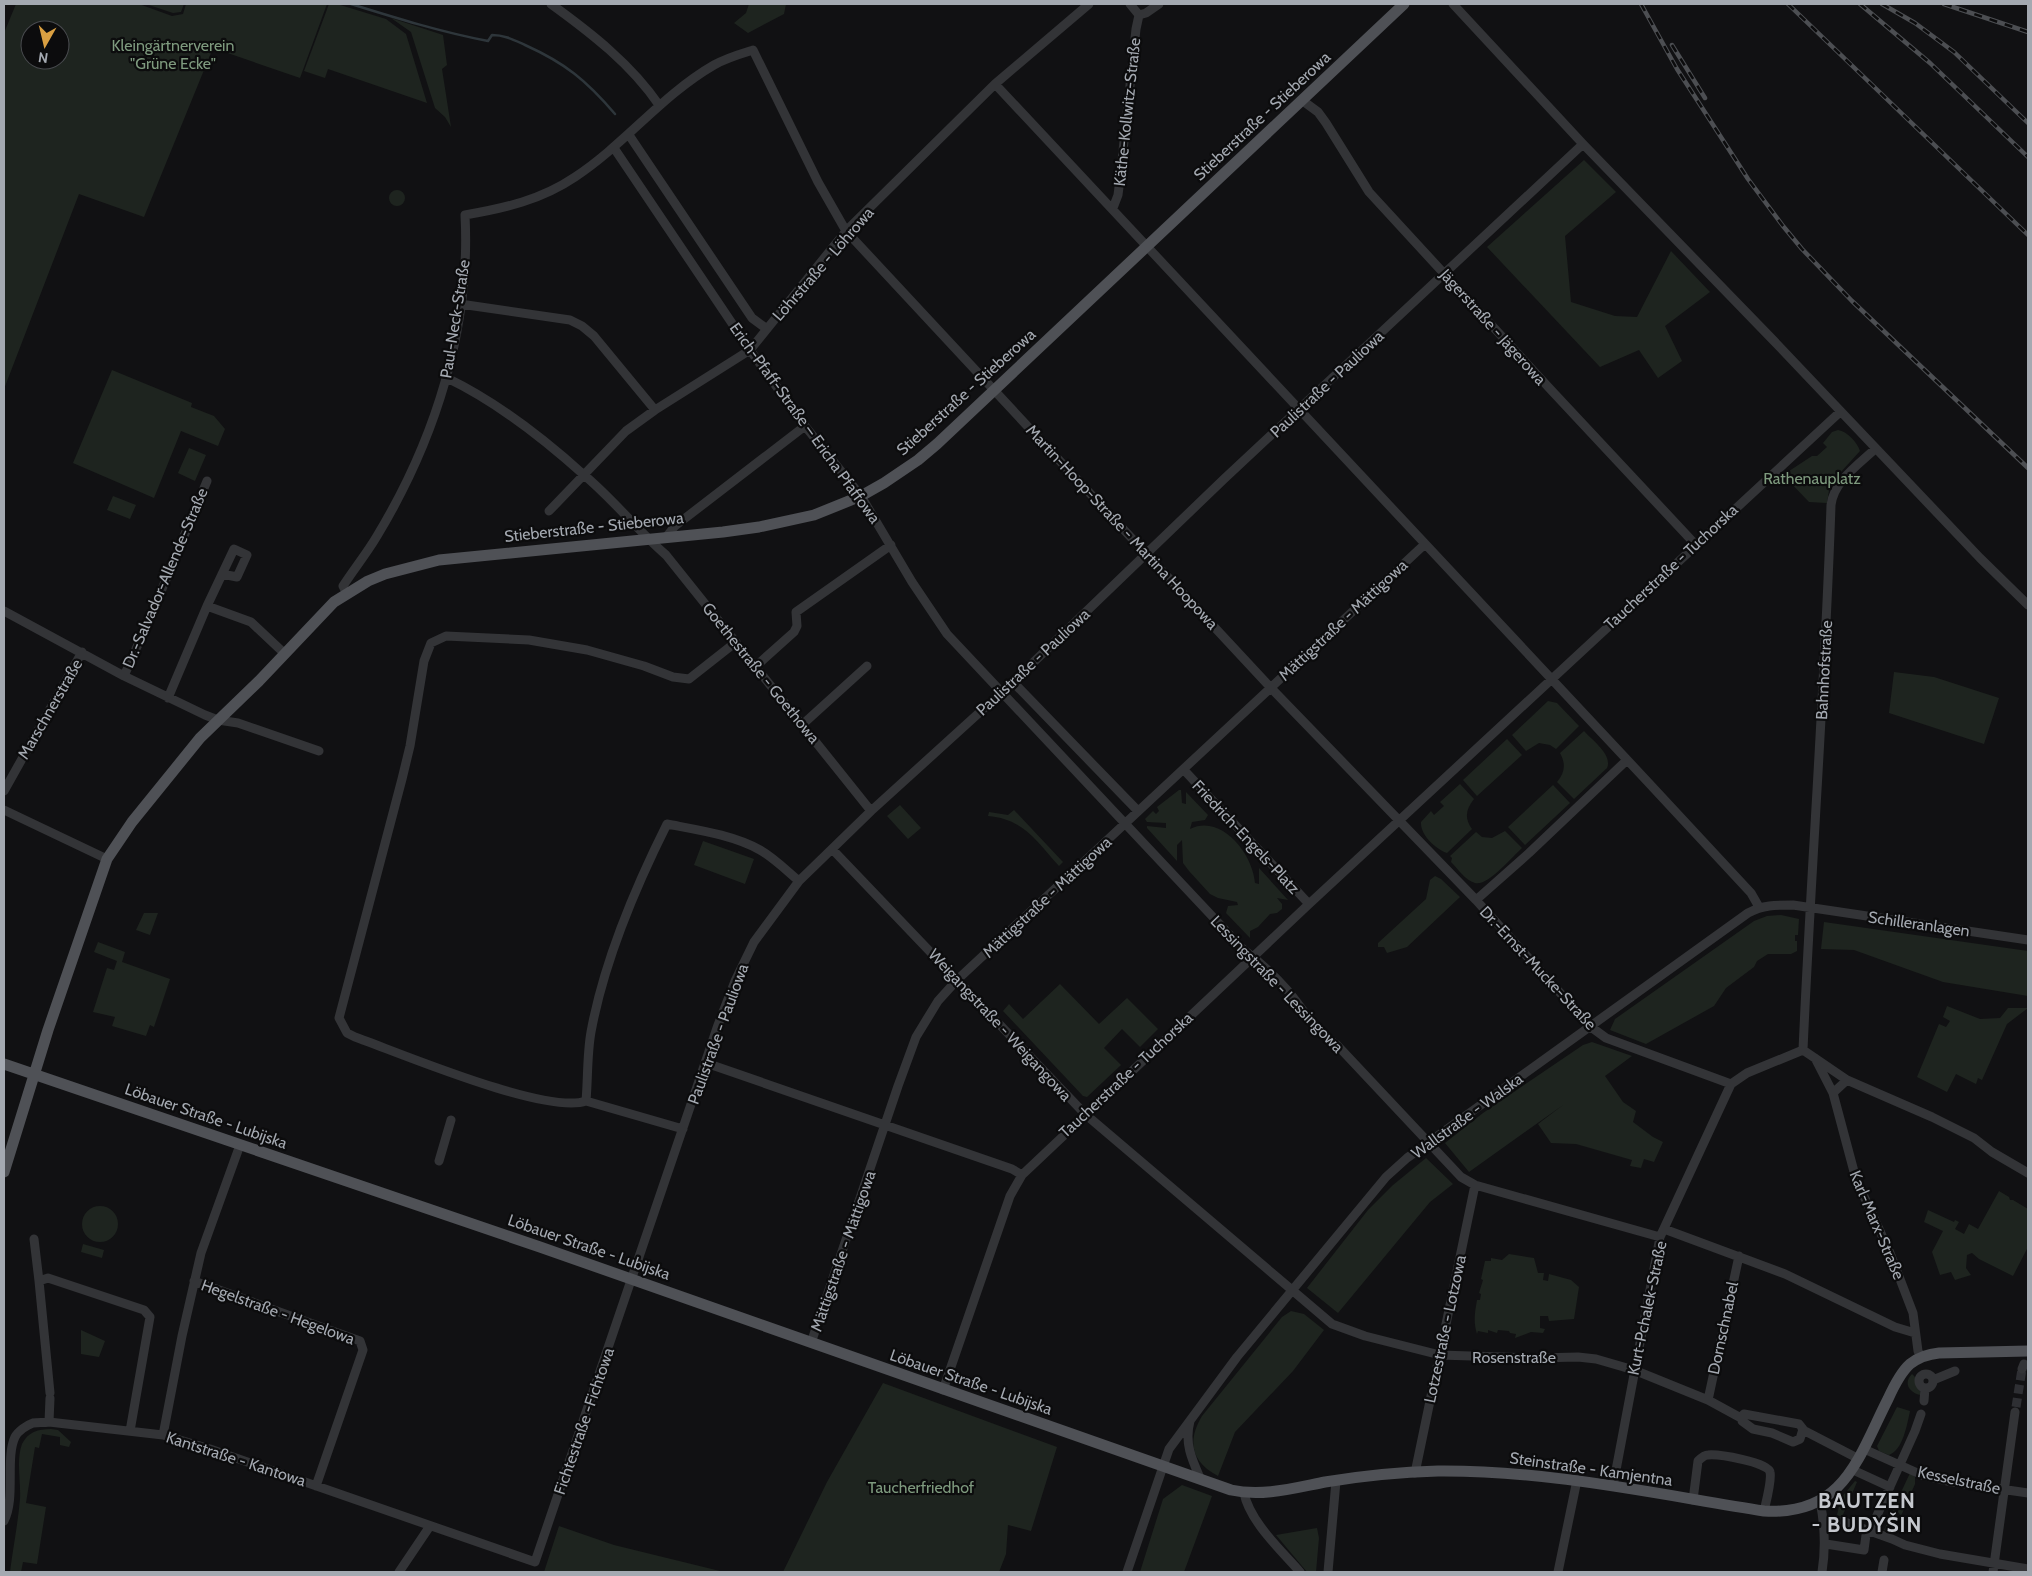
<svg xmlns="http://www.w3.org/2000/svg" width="2032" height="1576" font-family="Cabin,sans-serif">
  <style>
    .green { fill: #1e241f; fill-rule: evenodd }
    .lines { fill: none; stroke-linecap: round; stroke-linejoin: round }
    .stream { stroke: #2e363b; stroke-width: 2.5 }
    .minor-tunnel { stroke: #2e2f33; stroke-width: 9; stroke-dasharray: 9 4.5; stroke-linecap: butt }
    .minor { stroke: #333437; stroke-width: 9 }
    .major { stroke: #4f5156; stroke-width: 11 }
    .rail-casing { stroke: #4c4e52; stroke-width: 4.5 }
    .rail { stroke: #0c0c0d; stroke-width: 2.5; stroke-dasharray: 8; stroke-linecap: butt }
    .labels { text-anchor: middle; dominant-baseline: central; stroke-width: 4.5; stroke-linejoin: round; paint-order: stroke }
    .park-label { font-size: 16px; fill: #7e9a7e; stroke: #0c0c0d }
    .street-label { font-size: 16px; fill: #a4a9b1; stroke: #0c0c0d }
    .district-label { font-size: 21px; font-weight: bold; letter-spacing: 1px; fill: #c5c8ce; stroke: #0c0c0d }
  </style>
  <rect width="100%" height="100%" fill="#111113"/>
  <path class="green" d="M16,4H139L172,16L183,14L186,4H327L300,78L213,48L144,217L79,194L4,389V33ZM30,30H60V60H30Z
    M146,4H184L181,12L173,13Z
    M329,4H337L386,19L406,34L427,103L328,69L325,78L304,71Z
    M749,4H786L784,14L748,33L734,23L746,13Z
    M391,18L443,35L447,65L442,69L451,127L445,117L435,108L411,32Z
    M1584,160L1616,192L1565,236L1571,302L1615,316L1637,317L1671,251L1710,292L1665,326L1682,361L1658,378L1639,350L1600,367L1487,247Z
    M389 198a8 8 0 1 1 16 0a8 8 0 1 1-16 0Z
    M112,370L192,403L191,407L214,416L225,429L218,446L181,431L154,498L73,463Z
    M1838,430C1848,432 1857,442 1860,451L1830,484L1827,503L1809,502L1783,475L1812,456H1817L1827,447L1823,443L1832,432Z
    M189,448L206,455L195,481L178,473Z
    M113,496L136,505L130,519L107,510Z
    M1894,672L1934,677L1999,698L1984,744L1889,713Z
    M1548,701L1557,703L1579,726L1556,749L1550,745L1539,743L1526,751L1512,735Z
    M1584,731C1592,740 1613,755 1607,768L1574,799L1557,782C1565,772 1566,764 1560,753Z
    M1507,739L1522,755L1477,796L1463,780Z
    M1460,784L1474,799C1466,809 1464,818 1472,829L1447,853C1436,849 1420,835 1421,822L1431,811L1434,815L1444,806L1440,802Z
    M1553,785L1570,803L1525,845L1508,827Z
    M1179,790H1181L1182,803L1186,804V792L1208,815L1205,820L1192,822L1190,829C1221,813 1253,854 1255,883L1259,884V868L1288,900L1277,898L1282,904V909L1277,913L1270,914L1258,927L1250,931V938L1226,913L1228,906L1238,905L1237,902L1218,898L1210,894L1189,871L1183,863L1182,840L1177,845V861L1147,828V826L1166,828V823L1147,822L1145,819L1153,811L1156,814L1159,811L1157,807Z
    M900,805L921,828L908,839L887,816Z
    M1014,810L1063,862L1059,866C1036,841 1024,819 988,816L989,812L1008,815Z
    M1505,831L1522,848C1513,856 1487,887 1475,883C1465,880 1458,869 1451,862L1452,858L1450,856L1476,832L1482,837L1492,838Z
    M703,841L754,859L745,884L694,865Z
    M1435,876L1441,879L1460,897L1407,947L1387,953L1384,947H1378V943L1426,899L1430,880Z
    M144,913H158L150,935L136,930Z
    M1781,915L1799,919L1798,935H1795V941H1797V951L1791,954H1768L1757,961L1754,967L1726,988L1714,1006L1646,1044L1610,1030L1615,1019L1754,921L1767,916Z
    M1824,922L2028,951V996L1943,982L1854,950L1821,949Z
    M98,942L125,952L122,962L170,979L154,1027L150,1025L146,1036L112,1026L115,1017L93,1012L107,968L114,970L117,961L94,952Z
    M1060,984L1099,1024L1127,998L1158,1029L1140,1047L1122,1029L1104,1048L1121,1065L1087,1097L1083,1096L1003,1011L1009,1004L1023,1019Z
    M1947,1006L1980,1019L2000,1018L2008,1008H2028L2007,1024L1982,1080L1978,1078L1976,1084L1956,1074L1947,1092L1917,1077L1939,1024L1946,1027L1950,1021L1943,1017Z
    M1592,1042L1632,1056L1605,1076L1623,1102L1636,1111L1633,1122L1653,1137L1663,1142L1654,1162L1644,1159L1641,1168L1630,1166L1632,1160L1576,1144L1551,1143L1538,1124L1563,1105L1469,1172L1445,1143L1483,1113L1583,1045Z
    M1426,1158L1453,1184L1430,1202L1338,1313L1307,1288L1368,1210L1393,1185Z
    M1999,1191L2009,1197L2010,1200H2013L2028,1209V1247L2013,1276L1979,1259L1972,1253L1967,1255L1966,1268L1971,1275L1955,1280L1951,1272L1940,1275L1932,1252L1943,1231L1924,1222L1928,1210L1954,1222L1955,1220L1959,1222L1955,1229L1964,1234L1969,1224L1978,1229Z
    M82 1224a18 18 0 1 1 36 0a18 18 0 1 1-36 0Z
    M83,1244L104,1250L102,1258L81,1252Z
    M1509,1254L1534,1258L1538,1273H1544L1543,1280L1548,1281L1549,1274L1571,1280L1579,1287L1574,1319L1549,1321L1548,1316H1540V1328L1545,1329L1543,1333L1531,1332L1515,1338L1516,1334L1510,1333L1509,1331L1498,1330L1497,1333L1488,1330V1333L1478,1331L1477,1334C1473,1321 1475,1312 1477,1300H1480L1481,1294L1479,1293L1483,1280L1481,1279L1485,1261H1491V1258L1502,1260Z
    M1291,1311L1304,1314L1324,1330L1293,1371L1235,1432L1218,1476C1191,1462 1187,1441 1202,1416L1282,1317Z
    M81,1330L105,1341L99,1357L81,1354Z
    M1912,1374C1918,1379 1921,1387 1920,1395C1909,1392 1903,1383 1912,1374Z
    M883,1383L1057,1447L1031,1531L1008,1525L1006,1554L999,1572H783L827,1482Z
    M1897,1407L1910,1411C1907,1425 1903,1450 1889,1455L1879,1451L1877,1446Z
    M51,1429L58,1430L71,1442L69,1447L60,1445V1437L42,1434L39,1448L35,1447L26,1503L46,1507L37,1564L23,1562L21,1572H10C13,1548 18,1523 20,1499C21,1482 16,1460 22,1444C28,1432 38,1429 51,1429Z
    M1910,1473L1915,1477V1484L1901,1516L1898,1512L1899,1504L1896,1503Z
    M1855,1481L1857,1482L1842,1517L1837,1515L1841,1498Z
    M1182,1485L1212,1496L1184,1572H1140L1163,1499Z
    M1895,1506V1514L1899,1519L1891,1534L1884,1530Z
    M559,1526L614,1545L724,1572H544Z
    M1317,1528L1319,1538L1316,1572H1307L1276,1535Z"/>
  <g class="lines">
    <path class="stream" d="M351,4C396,18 441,32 488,41L492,35C505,35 514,40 525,45C565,63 586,80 615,114"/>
    <path class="minor-tunnel" d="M2016,1407L2022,1369"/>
    <path class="minor" d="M551,4C591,33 631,64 659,105
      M1130,4L1139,15
      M1453,4L1583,144L1774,341L1980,558L2028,605
      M1139,15L1146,13L1159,4
      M995,84L1646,780L1751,893L1759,907
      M1303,101L1318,112L1326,123L1369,192L1552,391L1695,544
      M629,135L752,318L767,329
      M614,148L750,350L805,426L861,496L912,582L947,634L1243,949C1260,962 1274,975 1288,991C1304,1010 1316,1032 1337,1045L1461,1177L1475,1185L1660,1237
      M1113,208L1118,195L1120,179L1136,29L1139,15
      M460,304L570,320L582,326L594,336L655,410
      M447,378C497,402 543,438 584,475C613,499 637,530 666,555L871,811
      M549,511L626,431L655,410L750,350L846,231L995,84L1089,4
      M667,536L675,526L805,426
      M347,594L343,586C354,569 367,553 377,536C435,440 471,328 465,215C505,208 541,200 575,177C625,144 662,95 714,65C726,58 740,54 753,50L818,182L846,231L1271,688L1476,900L1591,1027L1606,1038L1731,1084
      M207,606L251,622L285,654
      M4,611L124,676L205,715L218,720L238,723L319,751
      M756,666L794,632L797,626L796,612L891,545
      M124,676L152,613L207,481
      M1013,682L1138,811
      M168,698L207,606L234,549L247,555L237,577L222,574
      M803,724L867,666
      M1184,770L1309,904
      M4,791L82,652
      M4,810L107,859
      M832,849L1085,1114L1332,1324L1365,1336L1440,1355L1537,1358L1578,1357L1596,1359L1634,1370L1708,1400L1741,1418
      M1476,900L1529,853L1627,760
      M1803,1050C1811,868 1825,687 1831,505C1834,481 1858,465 1875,449
      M1803,1050L1847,1080L1932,1117L1974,1138L1992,1152L2028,1173
      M1815,1058L1833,1093L1856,1179L1890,1253L1913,1313L1918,1351L1921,1357
      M706,1063L1012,1169L1022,1175
      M1833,1093L1847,1080
      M586,1101C588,1078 587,1054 591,1032C604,961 635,888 667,824C698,830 733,835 760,850C774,858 787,871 799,881
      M683,1129L586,1101C546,1115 400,1053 355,1037L347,1033L339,1018L402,779L410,746L424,661L431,643L446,636L529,640L587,650L644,666L673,677L689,679L736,642
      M439,1161L451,1120
      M1664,1229L1785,1274L1895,1327L1915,1333
      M34,1239L39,1281
      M194,1281L360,1341L363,1350L316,1486
      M811,1343L898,1086L916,1037L938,1001L957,980L1425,544
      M2022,1369L2024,1364
      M1919 1381a7 7 0 1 1 14 0a7 7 0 1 1-14 0Z
      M1933,1380L1955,1371
      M943,1390L1010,1196L1022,1175L1309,904L1840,412
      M50,1393L39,1281L48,1278L144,1310L150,1317L130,1431
      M1708,1400L1739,1256
      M1924,1401L1925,1388
      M1744,1414L1799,1424L1803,1429L1800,1439L1793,1442L1772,1433L1753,1429L1742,1421V1416Z
      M1190,1421C1184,1443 1192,1460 1201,1480
      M49,1422L50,1398
      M1803,1430L1859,1459
      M163,1435L182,1336L201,1253L240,1145
      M1864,1449L1922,1475L1952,1482L2028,1493
      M1853,1470L1890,1487
      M1415,1473L1475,1185
      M1613,1486L1660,1237L1731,1084L1747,1073L1803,1050
      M1244,1493C1250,1522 1281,1550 1300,1572
      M1693,1500L1698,1461C1701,1458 1704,1455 1708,1455C1718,1454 1768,1462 1770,1472C1772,1480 1766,1502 1764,1511
      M1820,1501C1825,1526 1826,1547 1822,1572
      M4,1521C16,1498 5,1458 15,1437C18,1431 27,1425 33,1423C38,1422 44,1423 49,1422L163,1435L210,1449L535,1562L718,1025L735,981L754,942L799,881L871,811L1013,682L1224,479L1583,144
      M1842,1521L1892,1539L1905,1545L1940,1554L2028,1569
      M1826,1544L1864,1550L1866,1535L1870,1531L1915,1431L1921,1414
      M399,1572L430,1526
      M1127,1572L1169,1449L1237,1357L1386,1177L1407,1158L1748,913C1763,905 1775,905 1793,905L2028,940
      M1328,1572L1336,1481
      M1558,1572L1577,1480
      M1882,1572L1884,1560
      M1993,1572L2015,1412"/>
    <path class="major" d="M4,1064L540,1247L1231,1490C1262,1497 1294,1488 1325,1482C1361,1476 1401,1472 1438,1471C1548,1470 1656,1494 1764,1511C1844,1516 1858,1458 1888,1399C1893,1388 1901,1372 1910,1364C1919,1357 1928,1354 1939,1353L2028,1351
      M4,1172L48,1030L107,859L132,822L200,738L259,681L334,602L368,581L385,574L439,560L723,532L759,527L814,515L861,496L884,483L918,460L937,444L1404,4"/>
    <g class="rail-casing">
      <path id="rail" d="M1641,4L1677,69L1748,179L1783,226L1802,249L1852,301L2028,468
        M1788,4L2028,235
        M1860,4L1930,63L2028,157
        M1882,4L1915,23L1954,52L2028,123
        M1944,4L2028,32
        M1672,45L1705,98"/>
    </g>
    <use href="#rail" class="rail"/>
  </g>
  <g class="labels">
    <g class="park-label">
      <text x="173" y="45">Kleingärtnerverein<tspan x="173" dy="18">"Grüne Ecke"</tspan></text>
      <text x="1812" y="478">Rathenauplatz</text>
      <text x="921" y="1487">Taucherfriedhof</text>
    </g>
    <g class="street-label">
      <text transform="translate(1127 112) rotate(-84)">Käthe-Kollwitz-Straße</text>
      <text transform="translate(1262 116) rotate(-43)">Stieberstraße - Stieberowa</text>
      <text transform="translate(823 264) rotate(-49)">Löhrstraße - Löhrowa</text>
      <text transform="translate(455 319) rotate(-81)">Paul-Neck-Straße</text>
      <text transform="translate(1493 327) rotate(48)">Jägerstraße - Jägerowa</text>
      <text transform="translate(1327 384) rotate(-43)">Paulistraße - Pauliowa</text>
      <text transform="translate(966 392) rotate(-42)">Stieberstraße - Stieberowa</text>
      <text transform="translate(805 423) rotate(54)">Erich-Pfaff-Straße – Ericha Pfaffowa</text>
      <text transform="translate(594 527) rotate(-6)">Stieberstraße - Stieberowa</text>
      <text transform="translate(1122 527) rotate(47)">Martin-Hoop-Straße - Martina Hoopowa</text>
      <text transform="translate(1671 567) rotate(-43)">Taucherstraße - Tuchorska</text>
      <text transform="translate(165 578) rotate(-67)">Dr.-Salvador-Allende-Straße</text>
      <text transform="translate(1343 620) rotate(-43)">Mättigstraße - Mättigowa</text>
      <text transform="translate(1033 662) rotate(-43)">Paulistraße - Pauliowa</text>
      <text transform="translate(1824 670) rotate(-87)">Bahnhofstraße</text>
      <text transform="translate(761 673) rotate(51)">Goethestraße - Goethowa</text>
      <text transform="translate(50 709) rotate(-60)">Marschnerstraße</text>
      <text transform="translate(1246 837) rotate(47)">Friedrich-Engels-Platz</text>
      <text transform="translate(1047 897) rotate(-43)">Mättigstraße - Mättigowa</text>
      <text transform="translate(1919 924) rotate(8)">Schilleranlagen</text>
      <text transform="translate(1538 968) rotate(47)">Dr.-Ernst-Mucke-Straße</text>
      <text transform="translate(1277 984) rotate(46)">Lessingstraße - Lessingowa</text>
      <text transform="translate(1000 1025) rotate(47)">Weigangstraße - Weigangowa</text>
      <text transform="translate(718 1034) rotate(-70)">Paulistraße - Pauliowa</text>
      <text transform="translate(1126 1075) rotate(-43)">Taucherstraße - Tuchorska</text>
      <text transform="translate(206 1116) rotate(19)">Löbauer Straße - Lubijska</text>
      <text transform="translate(1467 1116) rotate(-36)">Wallstraße - Walska</text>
      <text transform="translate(1877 1225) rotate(67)">Karl-Marx-Straße</text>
      <text transform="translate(589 1247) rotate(19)">Löbauer Straße - Lubijska</text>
      <text transform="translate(843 1251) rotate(-71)">Mättigstraße - Mättigowa</text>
      <text transform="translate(1647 1308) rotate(-78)">Kurt-Pchalek-Straße</text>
      <text transform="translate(278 1312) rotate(20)">Hegelstraße - Hegelowa</text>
      <text transform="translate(1723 1328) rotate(-78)">Dornschnabel</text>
      <text transform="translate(1445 1329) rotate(-78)">Lotzestraße - Lotzowa</text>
      <text x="1514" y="1357">Rosenstraße</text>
      <text transform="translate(971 1382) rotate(19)">Löbauer Straße - Lubijska</text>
      <text transform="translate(584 1421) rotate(-71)">Fichtestraße -Fichtowa</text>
      <text transform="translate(236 1459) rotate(18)">Kantstraße - Kantowa</text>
      <text transform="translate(1591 1469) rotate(8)">Steinstraße - Kamjentna</text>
      <text transform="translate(1959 1480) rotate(12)">Kesselstraße</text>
    </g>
    <g class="district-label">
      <text x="1867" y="1500">BAUTZEN<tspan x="1867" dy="24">- BUDYŠIN</tspan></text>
    </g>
  </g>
  <rect width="2032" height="1576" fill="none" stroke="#a4a9b1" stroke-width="10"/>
  <g transform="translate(45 45) rotate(188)"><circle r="24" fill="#0c0c0d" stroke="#494b4f"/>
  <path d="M0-4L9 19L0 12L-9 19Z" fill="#daa042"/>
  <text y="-8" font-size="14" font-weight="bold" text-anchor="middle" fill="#a4a9b1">N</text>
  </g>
</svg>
